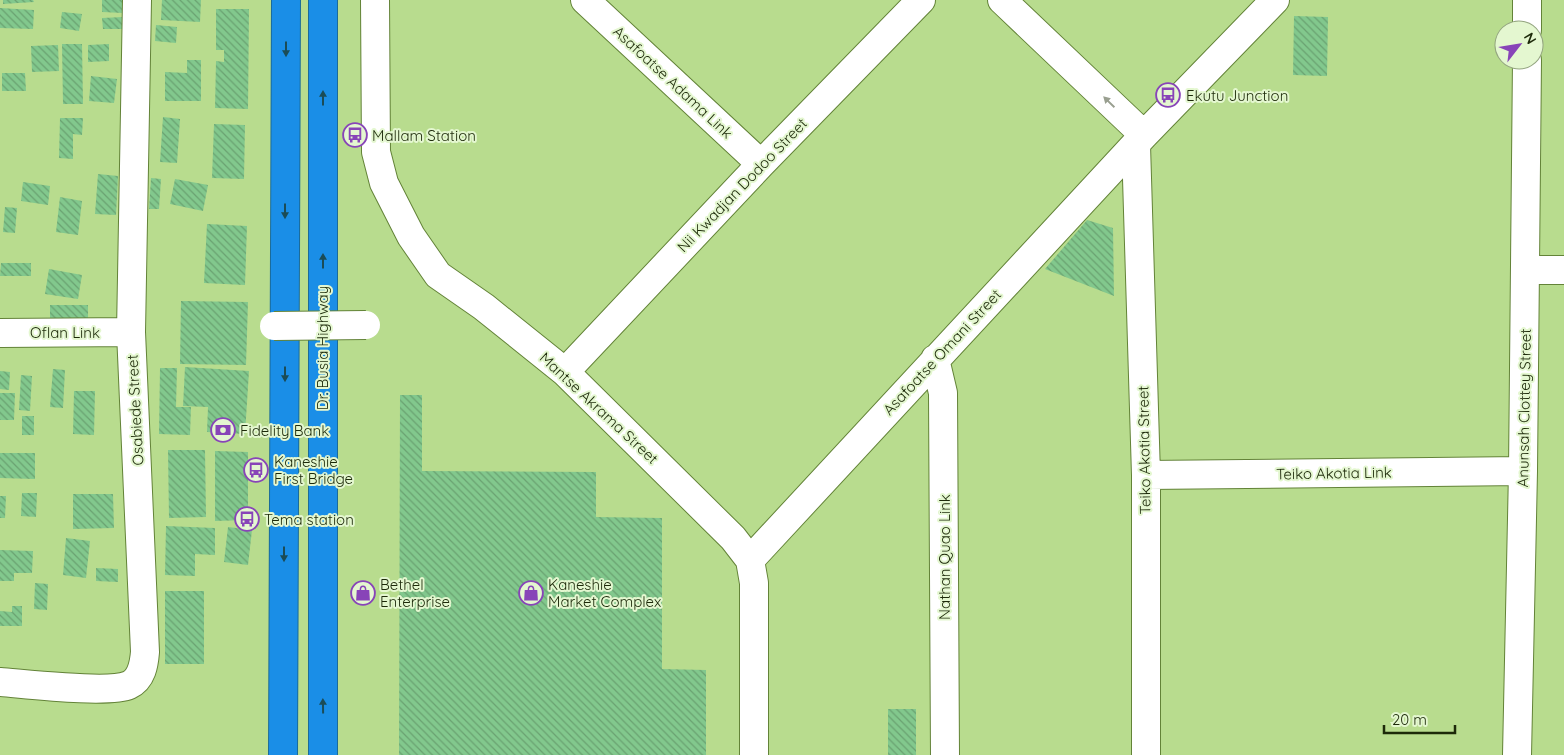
<svg xmlns="http://www.w3.org/2000/svg" width="1564" height="755" font-family="Quicksand,sans-serif">
  <style>
    .building { fill: url(#building-back-hatch) }
    .lines { fill: none; stroke-linecap: round; stroke-linejoin: round }
    .minor-casing { stroke: #638338; stroke-width: 30 }
    .highway-casing { stroke: #1b6b99; stroke-width: 30 }
    .minor { stroke: #fff; stroke-width: 28 }
    .highway { stroke: #1a8ee7; stroke-width: 28 }
    .minor-bridge-casing { stroke: #638338; stroke-width: 30; stroke-linecap: butt }
    .minor-bridge { stroke: #fff; stroke-width: 28 }
    .oneway { fill: #1b4c57 }
    .oneway2 { fill: #999f90 }
    .labels { text-anchor: middle; dominant-baseline: central; stroke-width: 4; stroke-linejoin: round; paint-order: stroke }
    .street-label { font-size: 15px; fill: #1c2909; stroke: #e4f7d0 }
    .poi-label { font-size: 15px; fill: #1c2909; stroke: #e4f7d0; text-anchor: start }
  </style>
  <defs>
    <pattern id="building-back-hatch" width="6" height="6" patternUnits="userSpaceOnUse" patternTransform="scale(1.25)"><rect width="6" height="6" fill="#82c88d"/><path d="M-1 5l2 2M0 0l6 6M5-1l2 2" fill="none" stroke="#6aa271"/></pattern>
  </defs>
  <rect width="100%" height="100%" fill="#b8dc8e"/>
  <path class="building" d="M3,0H33L34,2L3,4Z
    M102,0H123V13L102,12Z
    M162,0H201L200,22L161,20Z
    M0,8L34,10L33,29L0,28Z
    M216,9H249L248,109L215,108L216,61L224,62V50H216Z
    M62,12L82,14L79,31L60,28Z
    M1294,16L1328,17L1327,76L1293,75Z
    M123,17V29H103L102,18Z
    M156,25L177,27L176,43L155,41Z
    M62,44H82L83,104H63Z
    M109,44V61L88,62V45Z
    M58,45L59,71L32,72L31,46Z
    M187,60H201V101H165V72L187,73Z
    M2,73H25L26,91H2Z
    M91,76L117,79L114,103L89,101Z
    M163,117L180,119L177,163L160,162Z
    M60,118H83L82,135L73,134V159L59,158Z
    M214,124L245,125L244,179L212,178Z
    M98,174L118,176L116,215L95,214Z
    M151,178L161,179L159,209H149Z
    M175,179L208,185L203,211L170,204Z
    M23,182L50,186L48,205L21,201Z
    M60,197L82,201L78,235L56,232Z
    M5,207L17,208L15,233L3,232Z
    M1087,220L1113,228L1114,296L1045,269Z
    M207,224L247,226L245,285L204,283Z
    M1,263H31V276H0Z
    M49,269L82,275L78,299L45,294Z
    M181,301L248,302L246,365L180,364Z
    M50,305H88V320H50Z
    M185,367L249,371L245,434L207,432L208,407L183,406Z
    M160,368H177L176,407H191L190,435L159,434Z
    M53,369L65,370L63,408L50,407Z
    M0,371L10,372L9,390L0,389Z
    M21,375L32,376L30,411L19,410Z
    M74,391H95L94,435L73,434Z
    M0,393H15L14,420H0Z
    M400,395H422V471L596,472V517L662,518V669L706,670V755H399Z
    M22,416H34V435H22Z
    M168,450H205L206,517L169,518Z
    M215,451L248,452V520L215,521Z
    M0,453H35V479L0,478Z
    M22,493H37L36,517L21,516Z
    M73,494H113L114,528L73,529Z
    M0,496H6L5,518H0Z
    M166,526L215,528V555L195,554V576L165,575Z
    M228,527L252,530L248,565L224,562Z
    M66,538L90,541L86,578L63,575Z
    M0,550L33,551L32,573H14V581H0Z
    M96,568L118,569V582L96,581Z
    M35,583L48,584L47,610L34,609Z
    M165,591H204V664H165Z
    M12,606H22V626H0V611L12,612Z
    M888,709H916V755H888Z"/>
  <g class="lines">
    <g class="minor-casing">
      <path id="minor" d="M375,0L376,152L384,183L411,236L438,275L484,307L565,372L733,538L750,560L754,583V755
        M585,0L761,164
        M1002,0L1144,135
        M1527,30V0
        M1136,145L1146,475V755
        M1525,270H1564
        M0,333L131,332
        M935,359L943,393L945,755
        M565,372L761,164L921,0
        M1146,475L1523,471
        M750,560L1144,135L1275,0
        M0,682C26,684 109,694 129,685C142,679 144,664 145,652L131,332L137,0
        M1517,755L1523,471L1527,60"/>
    </g>
    <g class="highway-casing">
      <path id="highway" d="M283,755L286,0
        M323,755V0"/>
    </g>
    <use href="#minor" class="minor"/>
    <use href="#highway" class="highway"/>
    <g class="minor-bridge-casing">
      <path id="minor-bridge" d="M274,326L366,325"/>
    </g>
    <use href="#minor-bridge" class="minor-bridge"/>
  </g>
  <defs><path id="oneway-solid" d="M-6-.8H1V-3.2L6.5 0L1 3.2V.8H-6Z" transform="scale(1.25)"/></defs>
  <g class="oneway">
    <use href="#oneway-solid" transform="translate(286 49) rotate(90)"/>
    <use href="#oneway-solid" transform="translate(323 98) rotate(-90)"/>
    <use href="#oneway-solid" transform="translate(285 211) rotate(90)"/>
    <use href="#oneway-solid" transform="translate(323 261) rotate(-90)"/>
    <use href="#oneway-solid" transform="translate(285 374) rotate(90)"/>
    <use href="#oneway-solid" transform="translate(284 554) rotate(90)"/>
    <use href="#oneway-solid" transform="translate(323 706) rotate(-91)"/>
  </g>
  <use class="oneway2" href="#oneway-solid" transform="translate(1109 102) rotate(-136)"/>
  <defs>
    <g id="bus-ring" transform="scale(1.25)"><circle r="9.5" fill="#e4f7d0" stroke="#8844b8" stroke-width="1.5"/><path d="M-5-6H5V4H4V6H2V4H-2V6H-4V4H-5ZM-3.5-4V0h7V-4ZM-3.5 1.2v1.5H-2V1.2ZM2 1.2v1.5H3.5V1.2Z" fill="#8844b8"/></g>
    <g id="bank-ring" transform="scale(1.25)"><circle r="9.5" fill="#e4f7d0" stroke="#8844b8" stroke-width="1.5"/><path d="M-6-4H6V4H-6ZM0-2.3a2.3 2.3 0 1 0 0 4.6a2.3 2.3 0 1 0 0-4.6Z" fill="#8844b8"/></g>
    <g id="shop-ring" transform="scale(1.25)"><circle r="9.5" fill="#e4f7d0" stroke="#8844b8" stroke-width="1.5"/><path d="M-5-2.5h2.3a2.7 3.5 0 0 1 5.4 0H5L5.5 6h-11ZM-1.5-2.5h3a1.5 2.3 0 0 0-3 0Z" fill="#8844b8"/></g>
  </defs>
  <g fill-rule="evenodd">
    <use href="#bus-ring" x="1168" y="95"/>
    <use href="#bus-ring" x="355" y="135"/>
    <use href="#bank-ring" x="223" y="430"/>
    <use href="#bus-ring" x="256" y="470"/>
    <use href="#bus-ring" x="247" y="519"/>
    <use href="#shop-ring" x="363" y="593"/>
    <use href="#shop-ring" x="531" y="593"/>
  </g>
  <g class="labels">
    <g class="street-label">
      <text transform="translate(673 82) rotate(43)">Asafoatse Adama Link</text>
      <text transform="translate(742 185) rotate(-46)">Nii Kwadjan Dodoo Street</text>
      <text x="65" y="332">Oflan Link</text>
      <text transform="translate(322 348) rotate(-90)">Dr. Busia Highway</text>
      <text transform="translate(942 352) rotate(-47)">Asafoatse Omani Street</text>
      <text transform="translate(599 408) rotate(43)">Mantse Akrama Street</text>
      <text transform="translate(1524 408) rotate(-89)">Anunsah Clottey Street</text>
      <text transform="translate(135 410) rotate(-93)">Osabiede Street</text>
      <text transform="translate(1144 450) rotate(-91)">Teiko Akotia Street</text>
      <text transform="translate(1334 473) rotate(-1)">Teiko Akotia Link</text>
      <text transform="translate(944 557) rotate(-90)">Nathan Quao Link</text>
    </g>
    <g class="poi-label">
      <text x="1186" y="95">Ekutu Junction</text>
      <text x="372" y="135">Mallam Station</text>
      <text x="240" y="430">Fidelity Bank</text>
      <text x="274" y="461">Kaneshie<tspan x="274" dy="17">First Bridge</tspan></text>
      <text x="264" y="519">Tema station</text>
      <text x="380" y="584">Bethel<tspan x="380" dy="17">Enterprise</tspan></text>
      <text x="548" y="584">Kaneshie<tspan x="548" dy="17">Market Complex</tspan></text>
    </g>
  </g>
  <g transform="translate(1519 45) rotate(59)"><circle r="24" fill="#e4f7d0" stroke="#94a580"/>
  <path d="M0-4L9 19L0 12L-9 19Z" fill="#8844b8"/>
  <text y="-8" font-size="14" font-weight="bold" text-anchor="middle" fill="#1c2909">N</text>
  </g>
  <path d="M1384 725v8h71v-8" fill="none" stroke="#1c2909" stroke-width="2.5"/>
  <text x="1392" y="725" font-size="15" fill="#1c2909" stroke="#e4f7d0" stroke-width="4" paint-order="stroke">20 m</text>
</svg>
